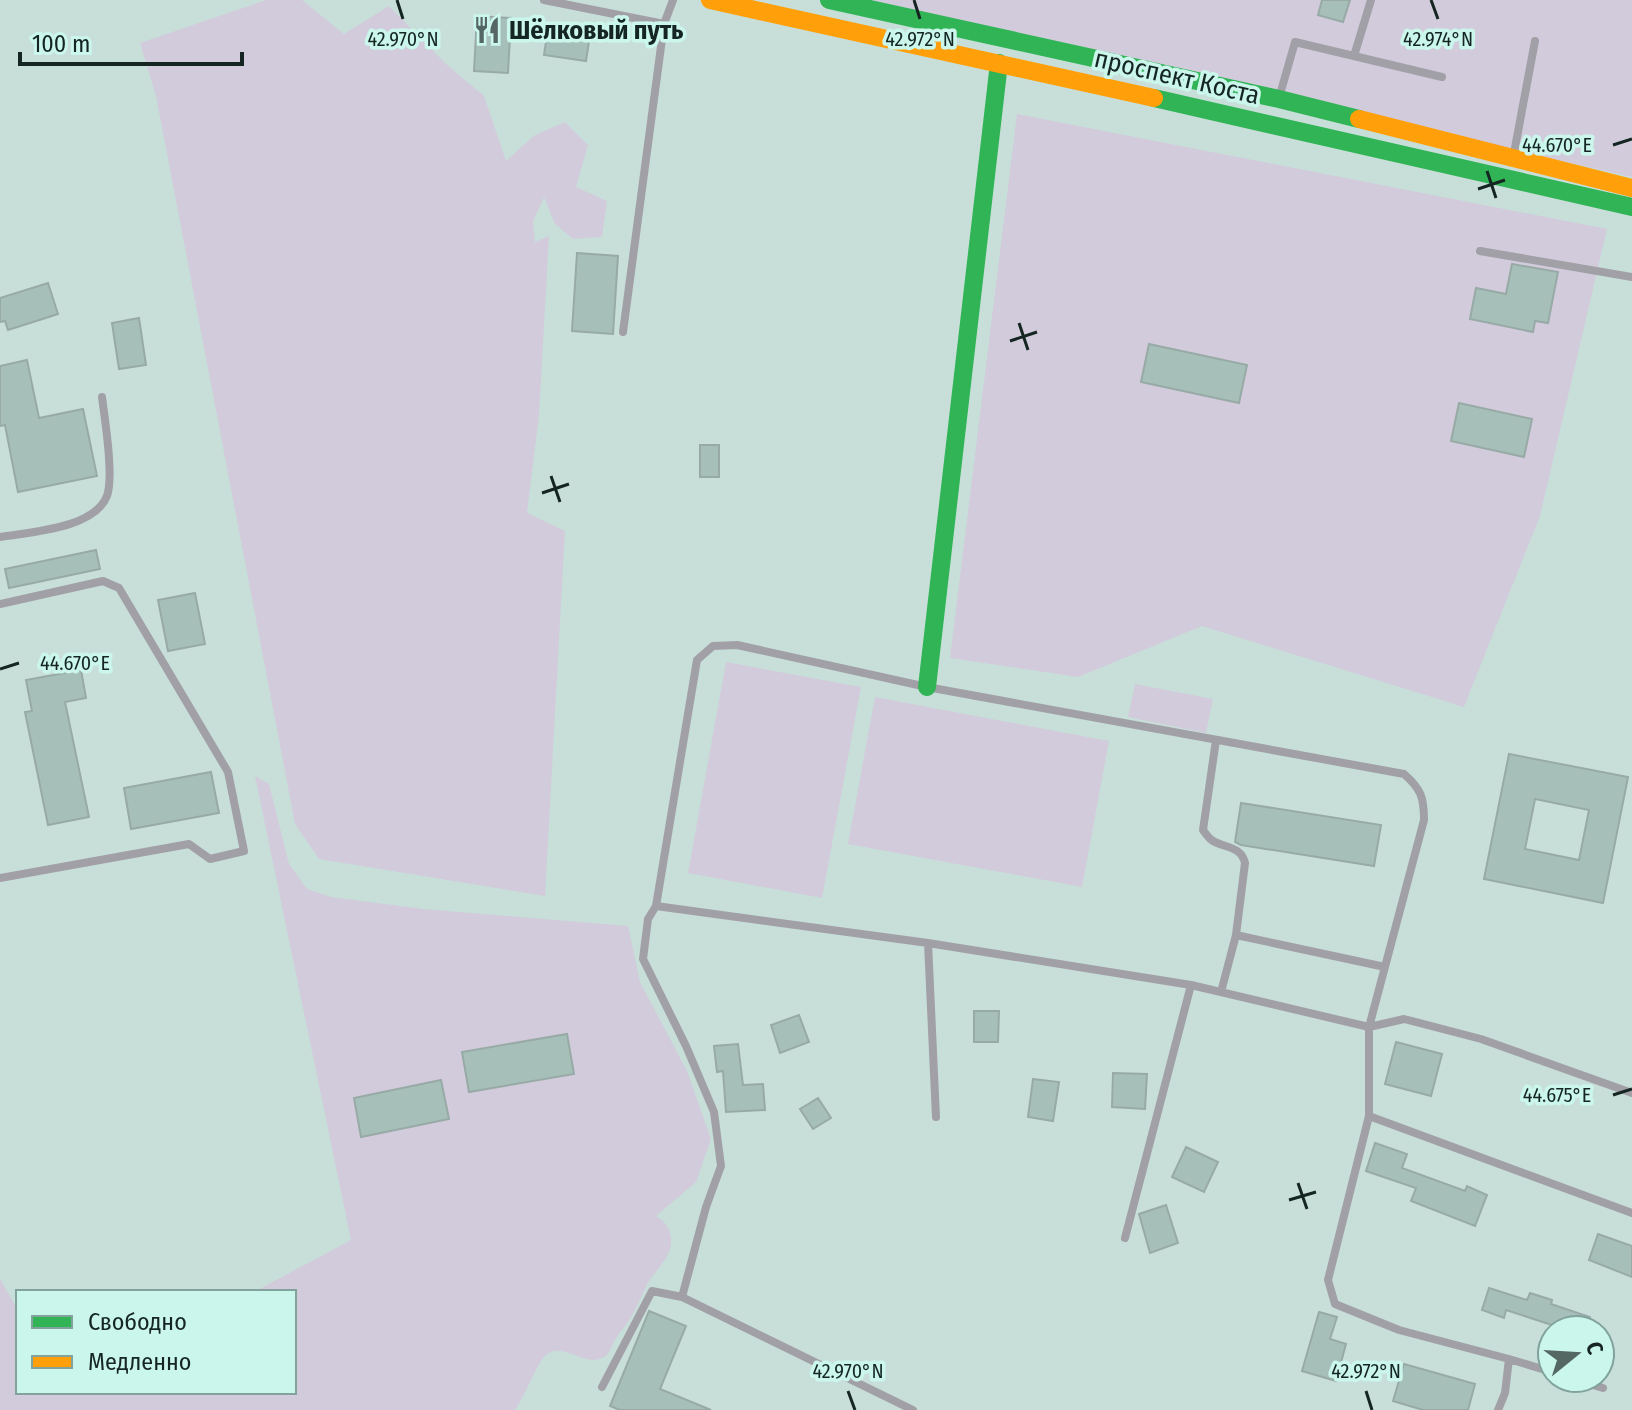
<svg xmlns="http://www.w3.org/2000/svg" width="1632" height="1410" font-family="'Fira Sans Condensed',sans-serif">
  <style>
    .green { fill: #d1cbdb }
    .building { fill: #a7bfb9; stroke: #98aaa6; stroke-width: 2; fill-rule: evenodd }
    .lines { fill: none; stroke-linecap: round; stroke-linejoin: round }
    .lane { stroke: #a2a0a7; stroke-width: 8 }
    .fast { stroke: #30b455; stroke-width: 18 }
    .slow { stroke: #ff9f0a; stroke-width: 18 }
    .ticks { fill: none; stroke: #152622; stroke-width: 3 }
    .labels { text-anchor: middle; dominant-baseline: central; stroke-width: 7; stroke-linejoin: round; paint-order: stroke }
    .poi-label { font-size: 26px; font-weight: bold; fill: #152622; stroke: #cbf6ec; text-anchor: start }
    .street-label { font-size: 26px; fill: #152622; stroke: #cbf6ec }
    .ticks-label { font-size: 20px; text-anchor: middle; fill: #152622; stroke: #cbf6ec; stroke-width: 7; stroke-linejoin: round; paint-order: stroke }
  </style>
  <rect width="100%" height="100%" fill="#c8dfd9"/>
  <path class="green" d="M266,0H302L344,34L389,6L446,64L484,96L506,161L535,135L565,122L588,145L576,187L607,201L602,237L573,239L555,224L544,197L533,222L535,242L549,236L539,415L527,513L565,531L545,896L319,859L295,824L156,96L140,43Z
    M849,0H1632V177Z
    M1017,114L1607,229L1540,516L1464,707L1202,626L1078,677L950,658Z
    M726,662L861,687L822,898L688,873Z
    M1135,684L1213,699L1206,733L1128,717Z
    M875,697L1109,741L1082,887L848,844Z
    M255,776L269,784L289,864L307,889L331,897L423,909L628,926L640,982L687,1071L711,1139L696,1182L656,1216C665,1221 671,1229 671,1240C672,1243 670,1249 669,1252C664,1263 654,1273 648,1283C641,1296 636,1310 628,1322C625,1327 620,1331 617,1337C612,1343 611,1353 604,1357C585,1369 562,1339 545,1356C535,1367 526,1395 515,1410H0V1279L18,1310V1392H294V1292H254L351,1240Z"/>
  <path class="building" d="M1322,0H1350L1343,22L1318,15Z
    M477,16L511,18L508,73L474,71Z
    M548,28L590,35L586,61L544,55Z
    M577,253L618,256L613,334L572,331Z
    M1512,264L1558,272L1548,323L1535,321L1533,332L1470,319L1476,288L1506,294Z
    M48,283L58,314L8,330L5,321L0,322V298Z
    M139,318L146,365L119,369L112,323Z
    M1149,344L1247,365L1239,403L1141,382Z
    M27,360L39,418L83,409L97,476L18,492L5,425L0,426V366Z
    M1459,403L1532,419L1524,457L1451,441Z
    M700,445H719V477H700Z
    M96,550L100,569L9,588L5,569Z
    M195,593L205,644L168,651L158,600Z
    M81,670L86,698L65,702L89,817L48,825L25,712L32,711L26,680Z
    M1509,754L1628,777L1603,903L1484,879ZM1535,799L1589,810L1579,860L1525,849Z
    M211,772L219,813L131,829L124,788Z
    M1241,803L1381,825L1374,866L1241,845L1235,842Z
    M974,1011H999L998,1042H974Z
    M799,1015L809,1042L780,1053L771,1025Z
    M567,1034L574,1074L469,1092L462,1052Z
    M1396,1042L1442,1054L1431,1096L1385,1084Z
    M738,1044L743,1085L763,1084L765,1110L726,1112L723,1071L717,1072L714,1046Z
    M1113,1073L1147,1074L1145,1109L1112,1107Z
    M1033,1079L1059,1082L1053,1121L1028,1117Z
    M441,1080L449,1119L361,1137L354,1098Z
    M818,1098L831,1118L813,1129L800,1109Z
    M1375,1143L1407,1154L1402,1168L1465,1191L1467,1186L1487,1195L1475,1226L1411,1201L1416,1188L1366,1171Z
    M1186,1147L1218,1162L1204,1192L1172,1177Z
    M1166,1205L1178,1243L1150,1253L1139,1214Z
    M1598,1234L1632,1246V1277L1589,1260Z
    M1489,1288L1527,1300L1530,1293L1552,1300L1551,1304L1590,1317L1585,1330H1567L1506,1310L1504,1318L1482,1310Z
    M649,1311L686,1326L660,1389L711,1410H620L610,1406Z
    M1319,1312L1337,1317L1330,1339L1346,1344L1336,1381L1302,1371Z
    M1404,1364L1475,1384L1468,1410H1423L1393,1401Z"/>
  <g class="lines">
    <path class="lane" d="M544,0L664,24
      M1354,56L1371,0
      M1279,98L1295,42L1442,77
      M1514,153L1535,41
      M1480,251L1632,277
      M623,332L664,24L673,0
      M0,537C29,532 94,529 107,496C114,476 105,421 102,397
      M0,604L103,581L119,588L228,772L244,851L210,859L189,844L0,878
      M1216,740L1203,830C1206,834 1208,838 1213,841C1225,848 1241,846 1245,863L1236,935L1221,992
      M1236,935L1385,967
      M928,943L936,1117
      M1191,985L928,943L656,906L697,660L713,646L737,645L927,687L1404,774C1421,789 1424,797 1424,820L1369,1027V1116L1328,1280L1335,1304L1399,1330L1509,1359L1552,1372
      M1369,1116L1632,1213
      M1125,1238L1191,985L1369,1027L1404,1019L1481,1039L1632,1093
      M682,1297L913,1410
      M1570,1378L1603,1388
      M602,1387L652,1291L682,1297L706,1207L721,1166L714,1112L686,1046L643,959L648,919L656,906
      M1498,1410L1505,1393L1509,1359"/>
    <path class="fast" d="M829,0L1279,99L1359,119
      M1154,98L1632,207
      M927,687L999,63"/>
    <path class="slow" d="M710,0L1154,98
      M1359,119L1632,188"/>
  </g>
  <path class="ticks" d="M397,0L403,19M914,0L920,19M1431,0L1438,19M1613,145L1632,139M1487,171L1496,198M1478,189L1505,180M1019,323L1028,350M1010,341L1037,332M551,476L560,502M542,493L569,484M0,669L19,663M1613,1095L1632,1089M1298,1183L1307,1209M1289,1200L1316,1192M848,1391L855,1410M1366,1391L1372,1410"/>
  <defs>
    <g id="restaurant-bare" transform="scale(2.16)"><path d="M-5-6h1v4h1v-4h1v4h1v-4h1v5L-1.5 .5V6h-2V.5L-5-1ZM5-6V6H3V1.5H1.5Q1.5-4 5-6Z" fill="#546762" stroke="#cbf6ec" stroke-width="2.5" paint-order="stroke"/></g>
  </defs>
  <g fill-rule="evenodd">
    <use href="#restaurant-bare" x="487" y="30"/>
  </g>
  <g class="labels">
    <g class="poi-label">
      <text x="509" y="30">Шёлковый путь</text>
    </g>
    <g class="street-label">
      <text transform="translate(1177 77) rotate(13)">проспект Коста</text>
    </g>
  </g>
  <g class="ticks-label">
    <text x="403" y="46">42.970°N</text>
    <text x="920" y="46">42.972°N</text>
    <text x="1438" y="46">42.974°N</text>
    <text x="1557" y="152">44.670°E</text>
    <text x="75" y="670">44.670°E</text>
    <text x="1557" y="1102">44.675°E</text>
    <text x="848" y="1378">42.970°N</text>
    <text x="1366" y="1378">42.972°N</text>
  </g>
  <rect x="16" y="1290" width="280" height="104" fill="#cbf6ec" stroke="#82a39b" stroke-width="2"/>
  <rect x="32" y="1316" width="40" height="12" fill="#30b455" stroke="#82a39b" stroke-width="2"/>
  <text x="88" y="1330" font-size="24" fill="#152622">Свободно</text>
  <rect x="32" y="1356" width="40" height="12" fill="#ff9f0a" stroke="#82a39b" stroke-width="2"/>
  <text x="88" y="1370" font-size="24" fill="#152622">Медленно</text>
  <g transform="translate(1576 1354) rotate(72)"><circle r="38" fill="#cbf6ec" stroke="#82a39b" stroke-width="2"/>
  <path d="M0-6L14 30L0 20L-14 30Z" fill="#546762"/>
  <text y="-12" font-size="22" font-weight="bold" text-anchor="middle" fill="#152622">С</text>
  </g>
  <path d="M20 52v12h222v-12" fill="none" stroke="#152622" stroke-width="4"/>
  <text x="32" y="52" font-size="24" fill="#152622" stroke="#cbf6ec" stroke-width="6" paint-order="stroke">100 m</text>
</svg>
